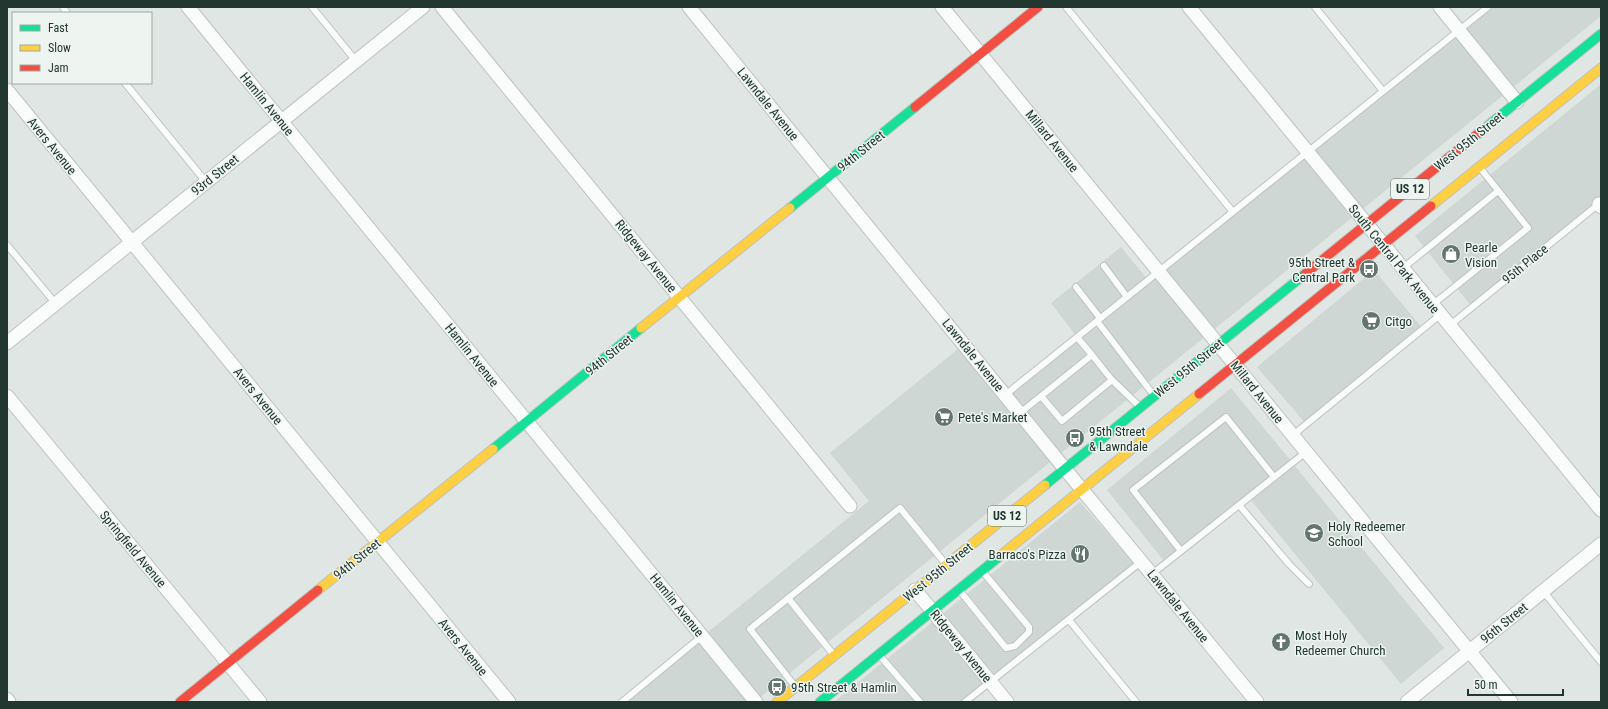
<svg xmlns="http://www.w3.org/2000/svg" width="1608" height="709" font-family="'Roboto Condensed',sans-serif">
  <style>
    .built { fill: #ced7d3 }
    .lines { fill: none; stroke-linecap: round; stroke-linejoin: round }
    .lane-casing { stroke: #bdc3c0; stroke-width: 8 }
    .street-casing { stroke: #bdc3c0; stroke-width: 15 }
    .fast-casing { stroke: #bdc3c0; stroke-width: 11 }
    .slow-casing { stroke: #bdc3c0; stroke-width: 11 }
    .jam-casing { stroke: #bdc3c0; stroke-width: 11 }
    .lane { stroke: #fafbfb; stroke-width: 6 }
    .street { stroke: #fafbfb; stroke-width: 13 }
    .fast { stroke: #16e098; stroke-width: 9 }
    .slow { stroke: #ffcf43; stroke-width: 9 }
    .jam { stroke: #f24e42; stroke-width: 9 }
    .labels { text-anchor: middle; dominant-baseline: central; stroke-width: 3; stroke-linejoin: round; paint-order: stroke }
    .shield { fill: #eef5f1; stroke: #5e706a; stroke-width: 1 }
    .shield-label { font-size: 12px; font-weight: bold; fill: #213730 }
    .street-label { font-size: 13px; fill: #213730; stroke: #eef5f1 }
    .poi-label { font-size: 13px; fill: #213730; stroke: #eef5f1; text-anchor: start }
  </style>
  <rect width="100%" height="100%" fill="#e0e6e3"/>
  <path class="built" d="M1488,7H1601V16L754,702H622L869,501L830,453L958,349L999,400L1077,337L1051,303L1121,247L1148,280Z
    M1601,84V202L1472,307L1415,236Z
    M1374,270L1423,329L1306,424L1257,367Z
    M1231,388L1444,648L1401,684L1250,499L1168,566L1107,490Z
    M1080,502L1136,566L965,702H834Z"/>
  <g class="lines">
    <g class="lane-casing">
      <path id="lane" d="M63,7L67,13
        M312,7L356,61
        M1066,7L1233,212
        M1315,7L1383,91
        M125,83L206,182
        M7,245L56,304
        M1104,266L1127,297
        M1403,268L1498,191
        M1076,287L1100,318
        M1432,305L1528,228L1481,169
        M1097,321L1152,393
        M1449,326L1600,203
        M1077,337L1092,355
        M1005,395L1488,7
        M1041,396L1062,421L1112,380
        M1020,413L1092,355L1112,380L1138,405
        M1293,435L1440,315
        M1239,505L1289,564L1309,584
        M1181,551L1133,490L1226,417L1274,477
        M1152,574L1306,452
        M960,591L1006,648L1015,646L1029,632V627L983,572
        M1543,591L1601,662
        M788,598L833,654
        M1069,620L1136,702
        M880,656L920,702
        M794,685L750,629L900,508L944,562
        M622,702L702,636
        M965,702L1142,561"/>
    </g>
    <g class="street-casing">
      <path id="street" d="M188,7L756,702
        M442,7L850,506
        M689,7L1065,469L1257,702
        M942,7L1511,702
        M1189,7L1601,510
        M1440,7L1517,102
        M7,90L509,702
        M1599,204L1601,207
        M7,343L423,7
        M7,396L260,702
        M915,590L1007,702
        M7,699L9,702
        M1407,702L1601,544"/>
    </g>
    <g class="fast-casing">
      <path id="fast" d="M1480,132L1601,34
        M790,208L915,107
        M493,449L641,328
        M1045,485L1305,274
        M820,702L1000,556"/>
    </g>
    <g class="slow-casing">
      <path id="slow" d="M1431,206L1601,68
        M641,328L790,208
        M1000,556L1199,394
        M318,590L493,449
        M777,702L1045,485"/>
    </g>
    <g class="jam-casing">
      <path id="jam" d="M915,107L1038,7
        M1305,274L1480,132
        M1199,394L1431,206
        M180,702L318,590"/>
    </g>
    <use href="#lane" class="lane"/>
    <use href="#street" class="street"/>
    <use href="#fast" class="fast"/>
    <use href="#slow" class="slow"/>
    <use href="#jam" class="jam"/>
  </g>
  <defs>
    <g id="shop-disc" transform="scale(1)"><circle r="9.5" fill="#64746f" stroke="#eef5f1"/><path d="M-5-2.5h2.3a2.7 3.5 0 0 1 5.4 0H5L5.5 6h-11ZM-1.5-2.5h3a1.5 2.3 0 0 0-3 0Z" fill="#fff"/></g>
    <g id="bus-disc" transform="scale(1)"><circle r="9.5" fill="#64746f" stroke="#eef5f1"/><path d="M-5-6H5V4H4V6H2V4H-2V6H-4V4H-5ZM-3.5-4V0h7V-4ZM-3.5 1.2v1.5H-2V1.2ZM2 1.2v1.5H3.5V1.2Z" fill="#fff"/></g>
    <g id="supermarket-disc" transform="scale(1)"><circle r="9.5" fill="#64746f" stroke="#eef5f1"/><path d="M-6-5.5h2.5l.6 2H6L4.5 2H-2.5L-4.4-4H-6ZM-1.5 3.2a1.3 1.3 0 1 0 .1 0ZM3 3.2a1.3 1.3 0 1 0 .1 0Z" fill="#fff"/></g>
    <g id="school-disc" transform="scale(1)"><circle r="9.5" fill="#64746f" stroke="#eef5f1"/><path d="M0-5L7-2L0 1L-7-2ZM-4 1L0 2.5L4 1V4Q0 6-4 4Z" fill="#fff"/></g>
    <g id="restaurant-disc" transform="scale(1)"><circle r="9.5" fill="#64746f" stroke="#eef5f1"/><path d="M-5-6h1v4h1v-4h1v4h1v-4h1v5L-1.5 .5V6h-2V.5L-5-1ZM5-6V6H3V1.5H1.5Q1.5-4 5-6Z" fill="#fff"/></g>
    <g id="church-disc" transform="scale(1)"><circle r="9.5" fill="#64746f" stroke="#eef5f1"/><path d="M-1.2-6h2.4v3.5h3.3v2.4h-3.3V6h-2.4V-.1h-3.3v-2.4h3.3Z" fill="#fff"/></g>
  </defs>
  <g fill-rule="evenodd">
    <use href="#shop-disc" x="1451" y="254"/>
    <use href="#bus-disc" x="1369" y="269"/>
    <use href="#supermarket-disc" x="1371" y="321"/>
    <use href="#supermarket-disc" x="944" y="417"/>
    <use href="#bus-disc" x="1075" y="438"/>
    <use href="#school-disc" x="1314" y="533"/>
    <use href="#restaurant-disc" x="1080" y="554"/>
    <use href="#church-disc" x="1281" y="642"/>
    <use href="#bus-disc" x="777" y="687"/>
  </g>
  <g class="labels">
    <g class="shield">
      <rect x="1391" y="179" width="38" height="20" rx="3"/>
      <rect x="988" y="506" width="38" height="20" rx="3"/>
    </g>
    <g class="shield-label">
      <text x="1410" y="189">US 12</text>
      <text x="1007" y="516">US 12</text>
    </g>
    <g class="street-label">
      <text transform="translate(267 104) rotate(51)">Hamlin Avenue</text>
      <text transform="translate(768 104) rotate(51)">Lawndale Avenue</text>
      <text transform="translate(1052 141) rotate(51)">Millard Avenue</text>
      <text transform="translate(1469 141) rotate(-39)">West 95th Street</text>
      <text transform="translate(52 146) rotate(51)">Avers Avenue</text>
      <text transform="translate(861 151) rotate(-39)">94th Street</text>
      <text transform="translate(215 175) rotate(-39)">93rd Street</text>
      <text transform="translate(646 256) rotate(51)">Ridgeway Avenue</text>
      <text transform="translate(1394 259) rotate(51)">South Central Park Avenue</text>
      <text transform="translate(1525 264) rotate(-39)">95th Place</text>
      <text transform="translate(472 355) rotate(51)">Hamlin Avenue</text>
      <text transform="translate(609 355) rotate(-39)">94th Street</text>
      <text transform="translate(973 355) rotate(51)">Lawndale Avenue</text>
      <text transform="translate(1189 368) rotate(-39)">West 95th Street</text>
      <text transform="translate(1257 392) rotate(51)">Millard Avenue</text>
      <text transform="translate(258 396) rotate(51)">Avers Avenue</text>
      <text transform="translate(133 549) rotate(50)">Springfield Avenue</text>
      <text transform="translate(357 559) rotate(-39)">94th Street</text>
      <text transform="translate(938 572) rotate(-39)">West 95th Street</text>
      <text transform="translate(677 605) rotate(51)">Hamlin Avenue</text>
      <text transform="translate(1178 606) rotate(51)">Lawndale Avenue</text>
      <text transform="translate(1504 623) rotate(-39)">96th Street</text>
      <text transform="translate(961 646) rotate(51)">Ridgeway Avenue</text>
      <text transform="translate(463 647) rotate(51)">Avers Avenue</text>
    </g>
    <g class="poi-label">
      <text x="1465" y="247">Pearle<tspan x="1465" dy="15">Vision</tspan></text>
      <text x="1355" y="262" text-anchor="end">95th Street &amp;<tspan x="1355" dy="15">Central Park</tspan></text>
      <text x="1385" y="321">Citgo</text>
      <text x="958" y="417">Pete's Market</text>
      <text x="1089" y="431">95th Street<tspan x="1089" dy="15">&amp; Lawndale</tspan></text>
      <text x="1328" y="526">Holy Redeemer<tspan x="1328" dy="15">School</tspan></text>
      <text x="1066" y="554" text-anchor="end">Barraco's Pizza</text>
      <text x="1295" y="635">Most Holy<tspan x="1295" dy="15">Redeemer Church</tspan></text>
      <text x="791" y="687">95th Street &amp; Hamlin</text>
    </g>
  </g>
  <rect width="1608" height="709" fill="none" stroke="#213730" stroke-width="16"/>
  <rect x="12" y="12" width="140" height="72" fill="#eef5f1" stroke="#9ca9a4"/>
  <rect x="20" y="25" width="20" height="6" fill="#16e098" stroke="#9ca9a4"/>
  <text x="48" y="32" font-size="12" fill="#213730">Fast</text>
  <rect x="20" y="45" width="20" height="6" fill="#ffcf43" stroke="#9ca9a4"/>
  <text x="48" y="52" font-size="12" fill="#213730">Slow</text>
  <rect x="20" y="65" width="20" height="6" fill="#f24e42" stroke="#9ca9a4"/>
  <text x="48" y="72" font-size="12" fill="#213730">Jam</text>
  <path d="M1468 689v6h95v-6" fill="none" stroke="#213730" stroke-width="2"/>
  <text x="1474" y="689" font-size="12" fill="#213730" stroke="#eef5f1" stroke-width="3" paint-order="stroke">50 m</text>
</svg>
